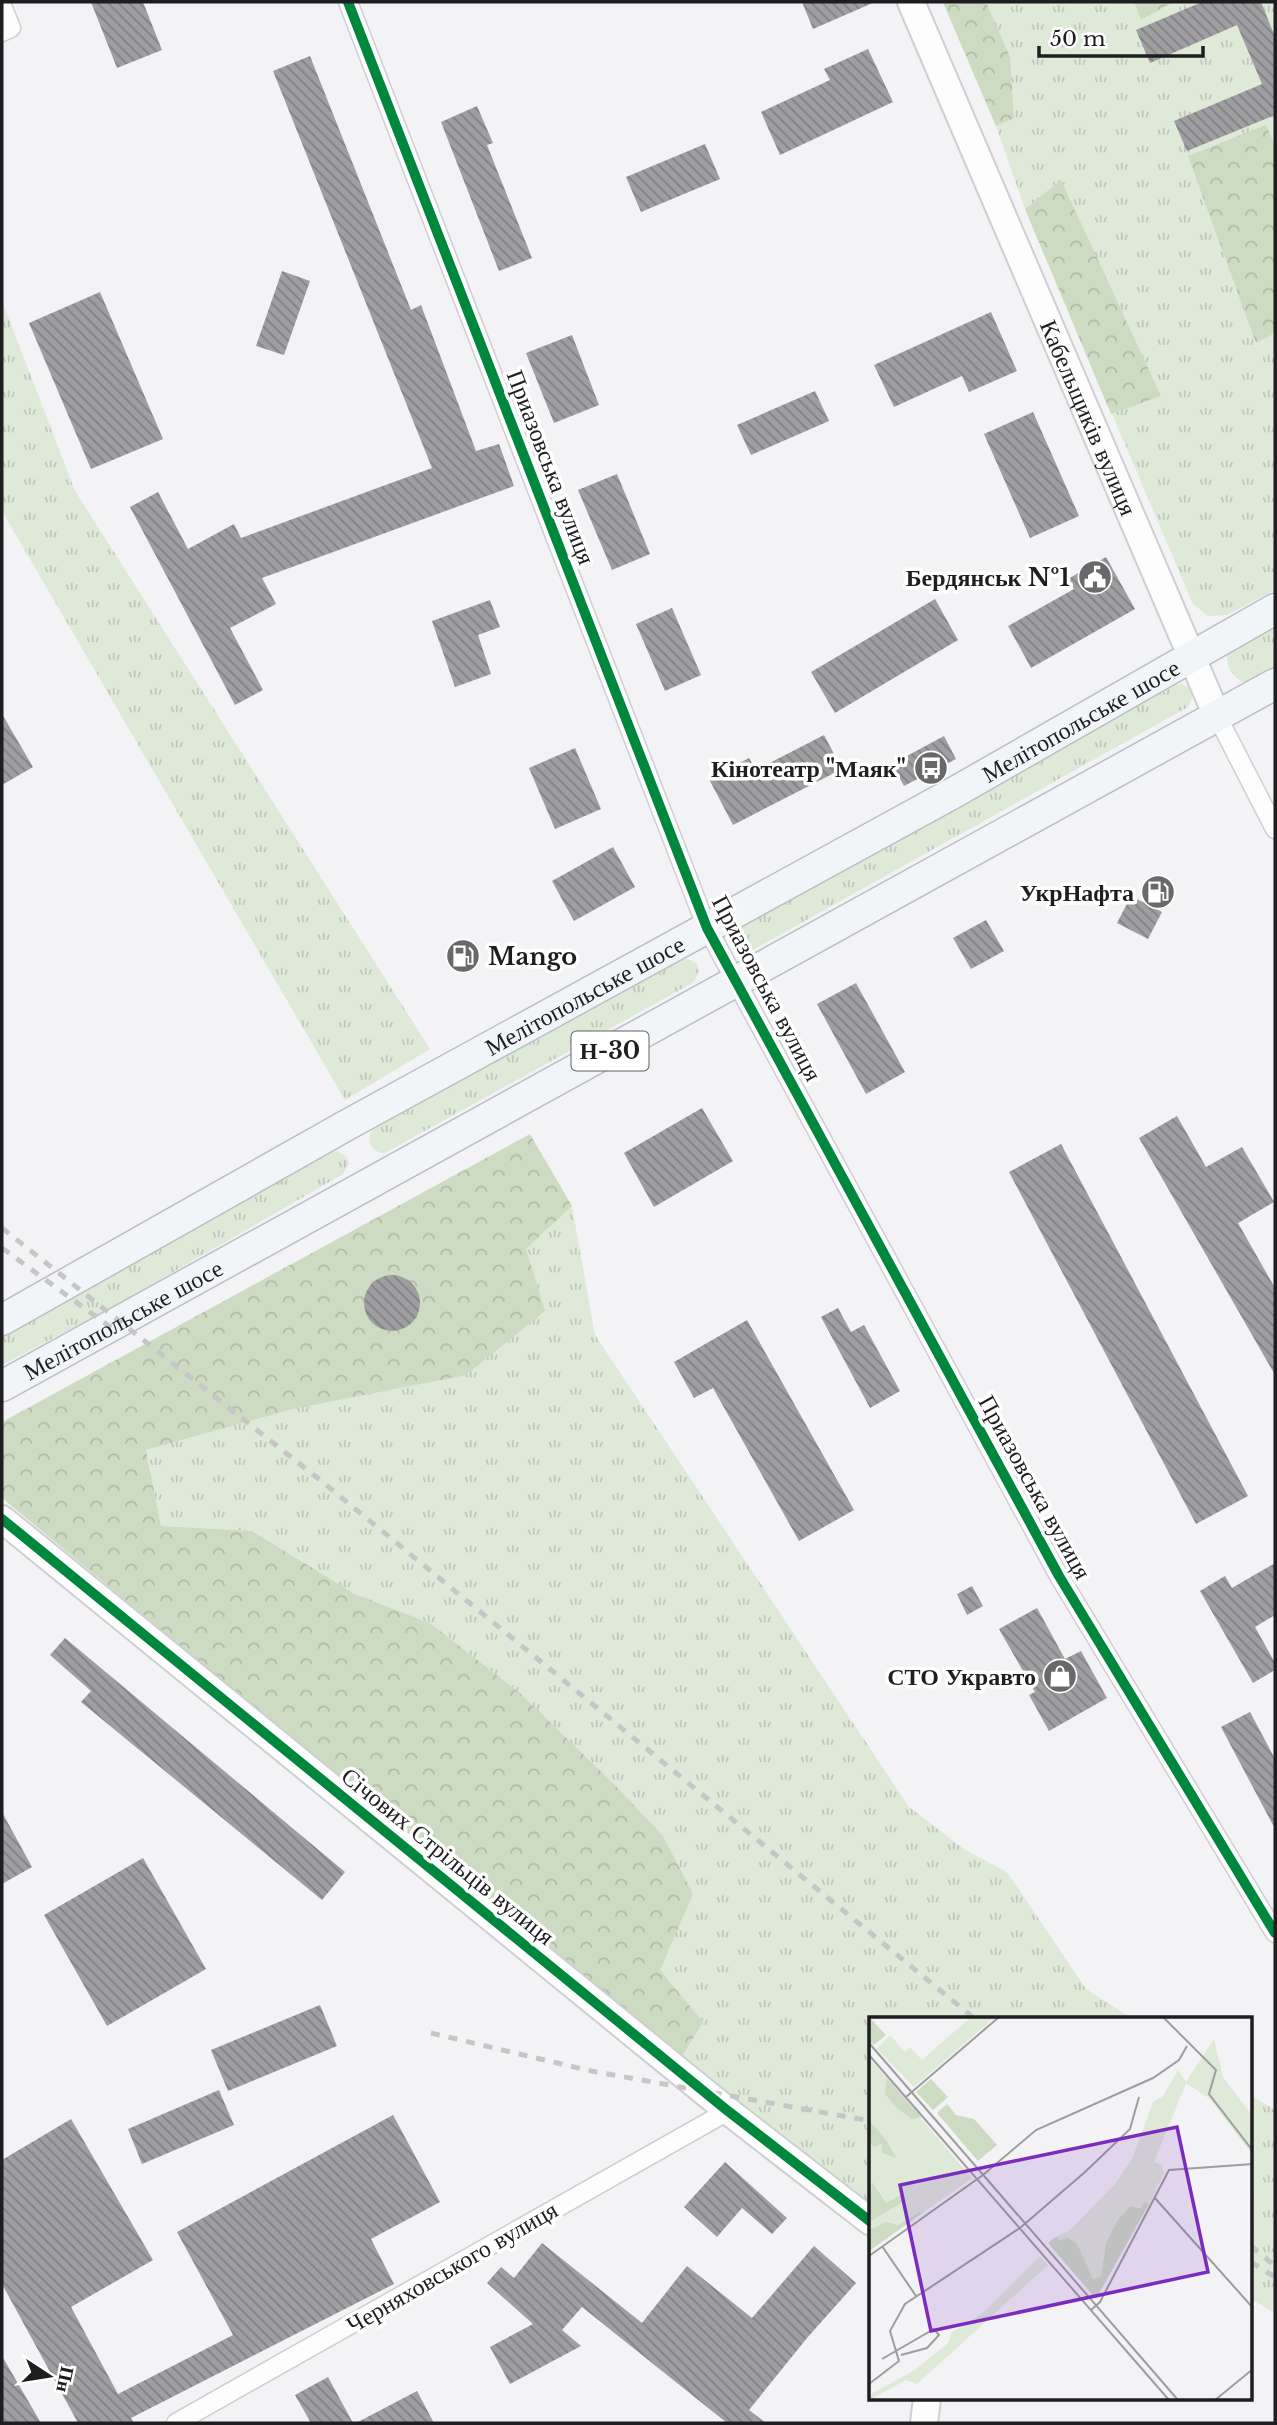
<svg xmlns="http://www.w3.org/2000/svg" width="1277" height="2425" font-family="'Libre Baskerville',serif">
  <style>
    .grass { fill: url(#grass-tufts) }
    .forest { fill: url(#forest-crowns) }
    .building { fill: url(#building-back-hatch) }
    .lines { fill: none; stroke-linecap: round; stroke-linejoin: round }
    .street-casing { stroke: #cfcfd1; stroke-width: 21 }
    .secondary-casing { stroke: #cfcfd1; stroke-width: 30 }
    .primary-casing { stroke: #bbbfc4; stroke-width: 33 }
    .street { stroke: #fdfdfe; stroke-width: 18 }
    .secondary { stroke: #fdfdfe; stroke-width: 26 }
    .primary { stroke: #f2f5f8; stroke-width: 30 }
    .rail { stroke: #c7c6c7; stroke-width: 5; stroke-dasharray: 9 9; stroke-linecap: butt }
    .cycleway-casing { stroke: #fff; stroke-width: 15 }
    .cycleway { stroke: #00873e; stroke-width: 10 }
    .labels { text-anchor: middle; dominant-baseline: central; stroke-width: 7; stroke-linejoin: round; paint-order: stroke }
    .shield { fill: #fff; stroke: #626162; stroke-width: 2 }
    .shield-label { font-size: 23px; font-weight: bold; fill: #1e1d1f }
    .street-label { font-size: 24px; fill: #1e1d1f; stroke: #fff }
    .poi-label { font-size: 24px; font-weight: bold; fill: #1e1d1f; stroke: #fff; text-anchor: end }
    .inset-road { fill: none; stroke: #9e9d9f; stroke-width: 2 }
    .view { fill: #7b2cbf; fill-opacity: 0.15; stroke: #7b2cbf; stroke-width: 3.5 }
    .inset-edge { fill: none; stroke: #1e1d1f; stroke-width: 3.5 }
  </style>
  <defs>
    <pattern id="grass-tufts" width="24" height="20" patternUnits="userSpaceOnUse" patternTransform="scale(1.75)"><rect width="24" height="20" fill="#dee9d8"/><path d="M3 7l-1-3M5 7V3M7 7l1-3M15 17l-1-3M17 17v-4M19 17l1-3" fill="none" stroke="#bec7b9"/></pattern>
    <pattern id="forest-crowns" width="20" height="18" patternUnits="userSpaceOnUse" patternTransform="scale(1.75)"><rect width="20" height="18" fill="#ccdbc2"/><path d="M2 6a3 3 0 1 1 6 0M12 15a3 3 0 1 1 6 0" fill="none" stroke="#afbca6"/></pattern>
    <pattern id="building-back-hatch" width="6" height="6" patternUnits="userSpaceOnUse" patternTransform="scale(1.75)"><rect width="6" height="6" fill="#9f9ea1"/><path d="M-1 5l2 2M0 0l6 6M5-1l2 2" fill="none" stroke="#818083"/></pattern>
  </defs>
  <rect width="100%" height="100%" fill="#f3f2f5"/>
  <path class="grass" d="M943,2H1275V590L1227,615L1208,616L1193,604L1025,209L996,126Z
    M2,301L75,491L430,1049L345,1100L2,511Z
    M1275,624V669L1247,684C1232,678 1226,667 1227,651Z
    M1182,684L1191,689L1193,695L1188,707L751,951C737,950 731,939 738,927L1176,685Z
    M688,959L697,964L699,970L694,982L385,1153C372,1153 366,1141 372,1130L682,960Z
    M337,1151L347,1157L349,1163L343,1174L111,1308L2,1365V1334L332,1152Z
    M572,1206L595,1335L909,1807L965,1850L1007,1872L1086,1989L1133,2019H871V2205L680,2060L703,2022L659,1970L693,1894L611,1781L520,1693L430,1623L355,1594L252,1531L161,1526L146,1450L293,1409L526,1249Z
    M1251,2095L1275,2110V2313L1251,2299Z"/>
  <path class="forest" d="M943,2H986L1010,57L1014,118L996,126Z
    M1134,2H1173L1141,20Z
    M1266,125L1275,146V333L1256,343L1188,156Z
    M1061,180L1161,396L1111,414L1025,209Z
    M530,1134L572,1206L526,1249L545,1311L466,1375L293,1409L146,1450L161,1526L252,1531L355,1594L430,1623L520,1693L611,1781L663,1836L693,1894L660,1970L703,2022L680,2060L2,1498V1422Z"/>
  <path class="building" d="M91,2H143L162,50L117,68Z
    M802,2H875L813,29Z
    M1202,2H1261L1275,37V115L1187,151L1174,121L1262,84L1237,25L1150,63L1136,30Z
    M868,49L893,102L780,155L761,112L830,80L824,69Z
    M310,56L411,310L421,305L476,451L499,444L514,486L262,578L276,604L230,628L263,690L235,705L130,507L158,492L188,549L234,524L241,538L432,468L273,71Z
    M477,106L493,143L487,145L532,258L499,271L441,122Z
    M705,144L720,179L641,212L626,177Z
    M282,271L310,281L284,355L256,346Z
    M100,292L163,439L91,469L29,323Z
    M991,312L1017,371L969,392L962,376L894,407L874,365Z
    M572,335L599,405L554,423L526,353Z
    M815,391L829,421L751,455L737,425Z
    M1033,412L1079,516L1030,538L984,434Z
    M617,474L650,554L612,570L578,490Z
    M1106,557L1135,609L1031,668L1008,626L1074,589L1068,579Z
    M935,599L958,640L835,713L811,672Z
    M490,600L500,627L478,635L491,674L455,687L432,621Z
    M672,608L701,675L665,691L636,624Z
    M2,714L33,767L2,785Z
    M824,735L842,769L733,825L709,779L749,758L756,770Z
    M944,736L956,759L904,786L892,764Z
    M575,748L601,809L555,829L529,768Z
    M613,847L635,887L574,921L552,881Z
    M1131,896L1162,912L1148,939L1117,923Z
    M986,920L1004,951L971,969L953,938Z
    M856,983L905,1072L866,1094L817,1004Z
    M702,1108L733,1161L654,1207L624,1153Z
    M1177,1116L1206,1167L1242,1147L1274,1202L1238,1223L1275,1288V1375L1139,1138Z
    M1061,1144L1248,1496L1196,1524L1009,1172Z
    M364 1303a28 28 0 1 1 56 0a28 28 0 1 1-56 0Z
    M838,1308L851,1332L864,1325L900,1391L870,1408L821,1317Z
    M747,1320L854,1510L799,1541L713,1388L694,1398L674,1362Z
    M1275,1563V1615L1255,1627L1275,1663V1670L1253,1683L1200,1591L1225,1576L1232,1588Z
    M972,1586L983,1606L967,1615L957,1594Z
    M1037,1608L1065,1659L1081,1651L1107,1698L1049,1731L1029,1695L1035,1692L999,1629Z
    M65,1638L345,1872L322,1900L81,1702L91,1691L50,1655Z
    M1250,1712L1275,1759V1829L1221,1727Z
    M2,1812L32,1867L2,1884Z
    M143,1858L206,1969L107,2026L44,1915Z
    M320,2005L337,2046L228,2091L211,2050Z
    M219,2090L234,2125L142,2164L128,2129Z
    M393,2115L440,2202L371,2239L394,2284L131,2418L134,2423H78L2,2284V2160L71,2119L153,2260L71,2307L118,2394L233,2335L177,2232Z
    M725,2162L787,2218L772,2234L742,2208L717,2237L684,2207Z
    M542,2243L642,2323L687,2266L752,2318L814,2246L856,2283L807,2338L749,2410L766,2423H727L582,2307L562,2330L581,2346L510,2384L490,2347L533,2324L487,2283L501,2267L514,2278Z
    M2,2356L41,2423H2Z
    M328,2377L353,2423H311L295,2395Z
    M417,2391L434,2423H356Z"/>
  <g class="lines">
    <g class="street-casing">
      <path id="street" d="M348,2L707,928L1059,1576L1275,1933
        M2,6L11,28L2,32
        M1217,716L1275,829
        M176,2423L728,2111"/>
    </g>
    <g class="secondary-casing">
      <g id="secondary">
        <path id="s1" d="M911,2L1217,716"/>
        <path d="M2,1519L728,2111L871,2222"/>
        <path d="M924,2423L927,2399"/>
      </g>
    </g>
    <g class="primary-casing">
      <g id="primary">
        <path id="s2" d="M2,1320L347,1125L955,792L1275,609"/>
        <path id="s3" d="M2,1386L1275,684"/>
      </g>
    </g>
    <use href="#street" class="street"/>
    <use href="#secondary" class="secondary"/>
    <use href="#primary" class="primary"/>
    <path class="rail" d="M2,1228L325,1484L975,2019
      M2,1248L113,1329
      M431,2033L591,2071L871,2121
      M1251,2246L1275,2266
      M1251,2262L1275,2277"/>
    <g class="cycleway-casing">
      <path id="cycleway" d="M348,2L707,928L1059,1576L1275,1933
        M2,1519L728,2111L871,2222"/>
    </g>
    <use href="#cycleway" class="cycleway"/>
  </g>
  <defs>
    <g id="civic-disc" transform="scale(1.75)"><circle r="9.5" fill="#69686a" stroke="#fff"/><path d="M-.6-6.5H3V-4.5H.6V-3L4-1V1h2V6H-6V1h2V-1L-.6-3ZM-1.2 2.5V6h2.4V2.5Z" fill="#fff"/></g>
    <g id="bus-disc" transform="scale(1.75)"><circle r="9.5" fill="#69686a" stroke="#fff"/><path d="M-5-6H5V4H4V6H2V4H-2V6H-4V4H-5ZM-3.5-4V0h7V-4ZM-3.5 1.2v1.5H-2V1.2ZM2 1.2v1.5H3.5V1.2Z" fill="#fff"/></g>
    <g id="fuel-disc" transform="scale(1.75)"><circle r="9.5" fill="#69686a" stroke="#fff"/><path d="M-5.5-6h7V0h2V4h1.3V-2.5L3-4.5l.8-.8L6-3V5H2.5V1h-1V6h-7ZM-4.2-4.7v3.2H.2V-4.7Z" fill="#fff"/></g>
    <g id="shop-disc" transform="scale(1.75)"><circle r="9.5" fill="#69686a" stroke="#fff"/><path d="M-5-2.5h2.3a2.7 3.5 0 0 1 5.4 0H5L5.5 6h-11ZM-1.5-2.5h3a1.5 2.3 0 0 0-3 0Z" fill="#fff"/></g>
  </defs>
  <g fill-rule="evenodd">
    <use href="#civic-disc" x="1095" y="577"/>
    <use href="#bus-disc" x="931" y="768"/>
    <use href="#fuel-disc" x="1158" y="892"/>
    <use href="#fuel-disc" x="463" y="956"/>
    <use href="#shop-disc" x="1060" y="1676"/>
  </g>
  <g class="labels">
    <rect class="shield" x="571.5" y="1031.5" width="77" height="39" rx="5"/>
    <g class="shield-label">
      <text x="610" y="1051">Н-30</text>
    </g>
    <g class="street-label">
      <text stroke="none"><textPath href="#s1" startOffset="452">Кабельщиків вулиця</textPath></text>
      <text transform="translate(551 467) rotate(69)">Приазовська вулиця</text>
      <text stroke="none"><textPath href="#s2" startOffset="1234">Мелітопольське шосе</textPath></text>
      <text transform="translate(767 988) rotate(62)">Приазовська вулиця</text>
      <text stroke="none"><textPath href="#s2" startOffset="667">Мелітопольське шосе</textPath></text>
      <text stroke="none"><textPath href="#s3" startOffset="138">Мелітопольське шосе</textPath></text>
      <text transform="translate(1035 1487) rotate(61)">Приазовська вулиця</text>
      <text transform="translate(448 1856) rotate(39)">Січових Стрільців вулиця</text>
      <text transform="translate(452 2267) rotate(-30)">Черняховського вулиця</text>
    </g>
    <g class="poi-label">
      <text x="1070" y="577">Бердянськ №1</text>
      <text x="906" y="768">Кінотеатр "Маяк"</text>
      <text x="1134" y="892">УкрНафта</text>
      <text x="488" y="956" text-anchor="start">Mango</text>
      <text x="1036" y="1676">СТО Укравто</text>
    </g>
  </g>
  <g transform="translate(869 2017)">
    <rect width="383" height="383" fill="#f3f2f5"/>
    <path d="M102,0H126L45,70L8,32L21,18L36,35L41,30L53,43ZM345,22L354,60L383,98V137L340,81L317,66L285,145L293,148L295,156L280,187L255,194L237,226L232,259L224,262L216,246L186,220L200,214L246,167L263,142L284,85L294,79L309,53L317,65ZM0,41L103,161L0,234ZM171,239L179,248L48,367L37,363L0,383V378L46,353L80,325L82,316L116,294Z" fill="#dee9d8"/>
    <path d="M0,0L17,18L5,28L0,24ZM18,61L52,100L42,102L27,90L16,77ZM62,62L79,80L64,93L47,75ZM78,87L87,98L105,102L128,128L109,144L68,96ZM0,103L17,123L27,141L13,136V127L5,130L0,125ZM3,165L17,186L32,178L37,183L0,205ZM276,185L280,187L227,282L179,226L186,220L192,224L198,220L208,227L224,262L232,259L237,226L250,201L261,189L271,191ZM51,195L52,197L0,234V213L17,205L29,208Z" fill="#ccdbc2"/>
    <path class="inset-road" d="M294,0L347,53L340,77L384,134M0,26L309,383M0,38L300,383M37,80L130,0M285,180L384,291M13,229L47,279M0,239L114,158L167,113L284,61L310,43L318,29M222,293L231,285L300,153L384,147M13,342L65,312L70,318L58,331L32,338M0,367L30,344L21,314L36,287L151,211L216,155L261,112L270,80M346,383L384,352"/>
    <path class="view" d="M308,110L339,255L62,314L31,168Z"/>
    <rect width="383" height="383" class="inset-edge"/>
  </g>
  <rect width="1277" height="2425" fill="none" stroke="#1e1d1f" stroke-width="7"/>
  <g transform="translate(49 2376) rotate(102)" stroke="#ffffff" stroke-width="5" paint-order="stroke">
  <path d="M0-5L12 26L0 18L-12 26Z" fill="#1e1d1f"/>
  <text y="-10" font-size="19" font-weight="bold" text-anchor="middle" fill="#1e1d1f">Пн</text>
  </g>
  <path d="M1039 46v10h164v-10" fill="none" stroke="#1e1d1f" stroke-width="3.5"/>
  <text x="1050" y="46" font-size="21" fill="#1e1d1f" stroke="#ffffff" stroke-width="5" paint-order="stroke">50 m</text>
</svg>
